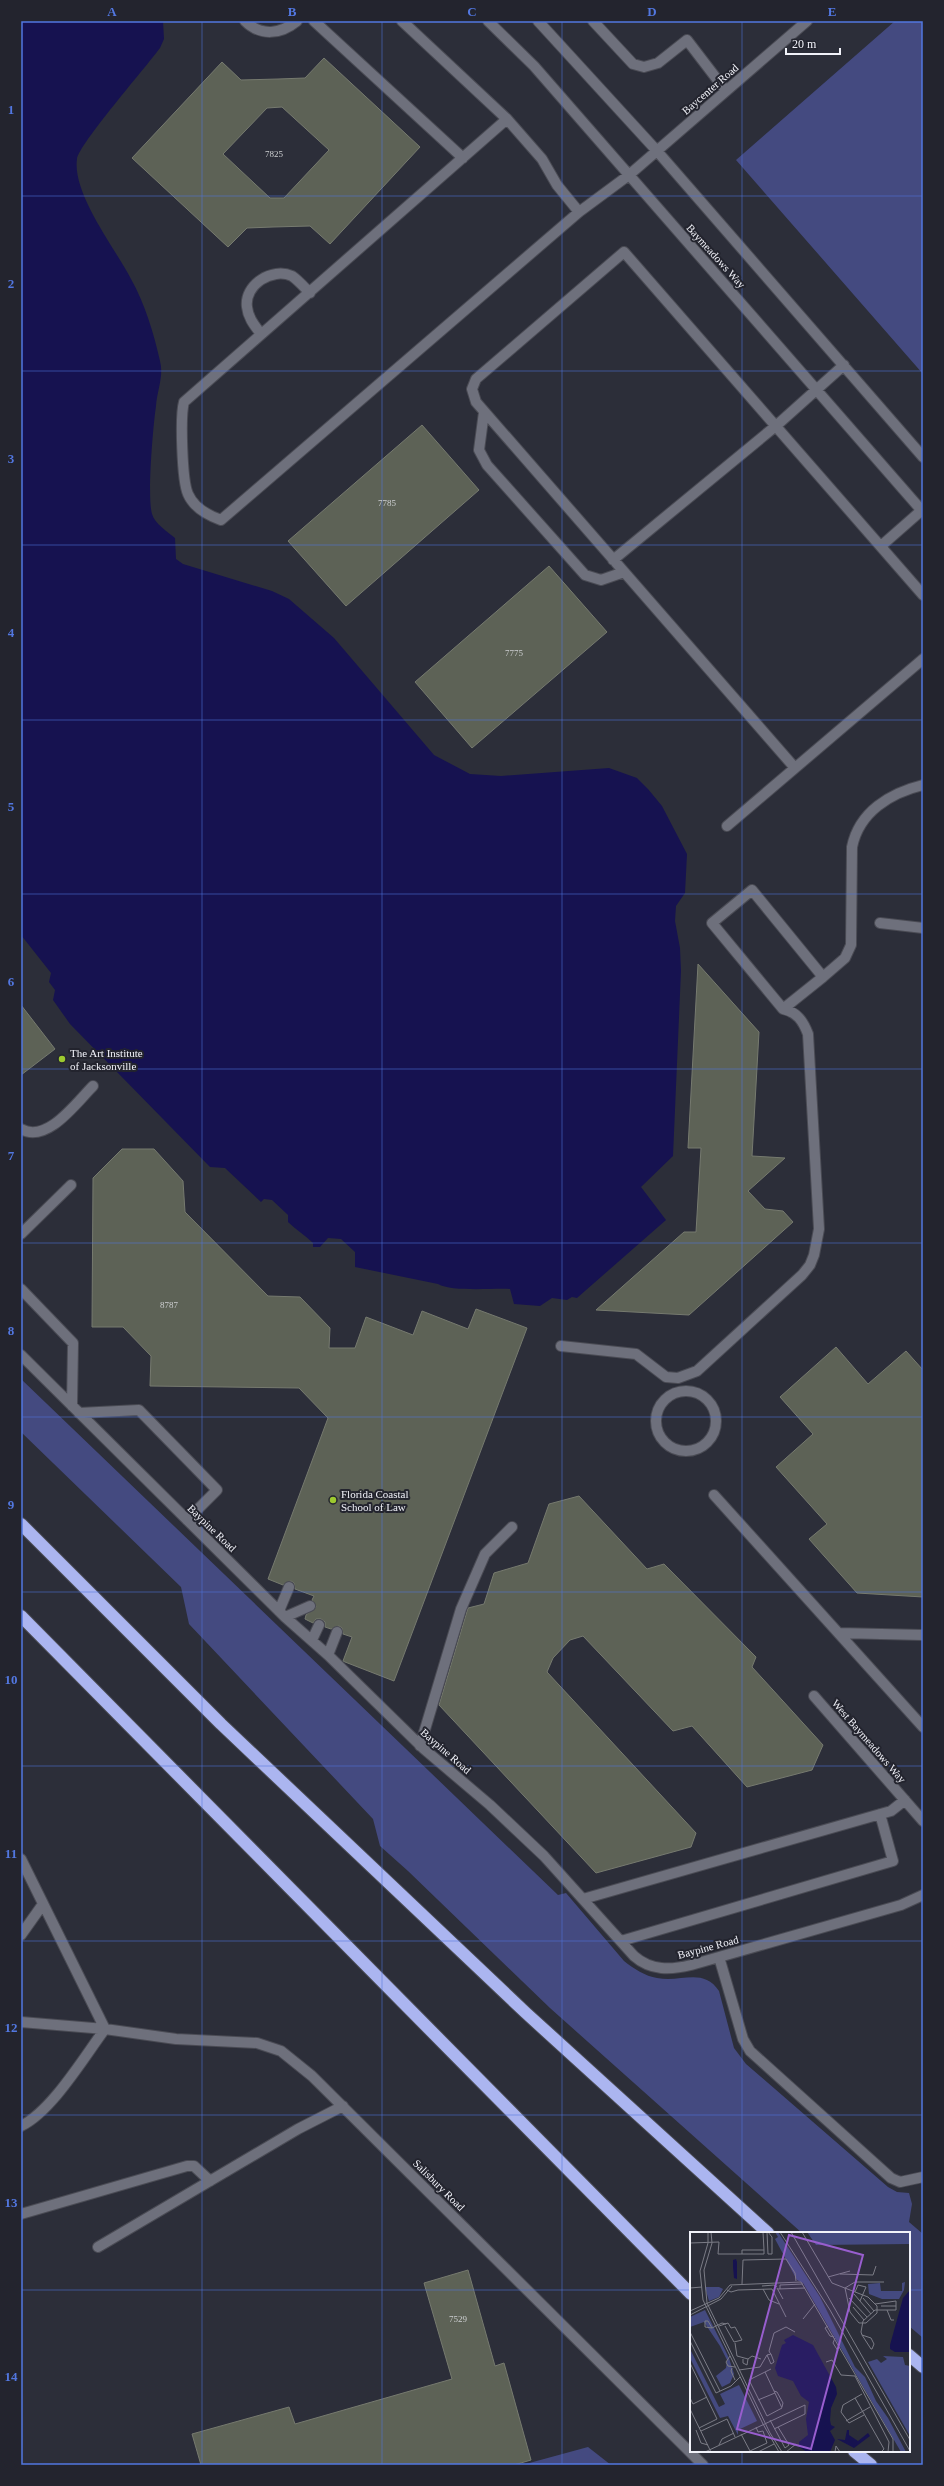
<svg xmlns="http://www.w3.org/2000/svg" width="944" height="2486" font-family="'Times New Roman',serif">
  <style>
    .green { fill: #444a80 }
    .water { fill: #161250 }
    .building { fill: #5d6256; stroke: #767a6f; fill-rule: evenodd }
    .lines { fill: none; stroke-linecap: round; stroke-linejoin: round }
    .minor-casing { stroke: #4a4b54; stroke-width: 12 }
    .highway-casing { stroke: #4a4b54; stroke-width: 14 }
    .minor { stroke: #6e707c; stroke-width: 10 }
    .highway { stroke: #abb5f0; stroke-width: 12 }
    .grid { fill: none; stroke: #5277e0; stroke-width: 1; stroke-opacity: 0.55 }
    .poi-dot { fill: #9dca2f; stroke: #23242e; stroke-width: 1.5 }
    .labels { text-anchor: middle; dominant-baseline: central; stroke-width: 4; stroke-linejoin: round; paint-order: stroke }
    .number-label { font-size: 9px; fill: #ccced0 }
    .street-label { font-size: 11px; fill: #f1f2f9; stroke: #23242e }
    .poi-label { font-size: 11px; fill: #f1f2f9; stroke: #23242e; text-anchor: start }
    .inset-road { fill: none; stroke: #7b7c86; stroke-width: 1 }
    .view { fill: #985ece; fill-opacity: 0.15; stroke: #985ece; stroke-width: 2 }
    .inset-edge { fill: none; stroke: #f1f2f9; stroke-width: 2 }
    .neatline { fill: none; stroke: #5277e0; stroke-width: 1.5 }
    .grid-label { font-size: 13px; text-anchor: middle; font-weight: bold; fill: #5277e0 }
  </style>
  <rect width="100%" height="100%" fill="#2c2e39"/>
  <path class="green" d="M895,21H923V374L736,160Z
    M21,1379L558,1895L566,1893L624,1961C634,1969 645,1976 657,1978C681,1983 703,1967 719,1991L734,2048L746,2064L888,2187L897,2192L909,2193L912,2204L909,2222L923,2234V2338L909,2326V2233H802L550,2008L408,1871L380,1846L373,1819L189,1624L181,1587L21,1432Z
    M588,2447L611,2465H522Z"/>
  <path class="water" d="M21,21H163L164,39L160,48C147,66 79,144 77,159C72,194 115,248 131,279C145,304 154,334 160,361C164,376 157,391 156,406C153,427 147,497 152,514C155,524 168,532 175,538L176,559L183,564L272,591L289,599L334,638L434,755L470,774L501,776L609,768L637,778L648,789L662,806L687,854L685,893L676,906L675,921L680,948L681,971L673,1156L641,1187L666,1220L577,1298L572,1297L567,1300L552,1298L540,1306L514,1304L510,1289C493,1288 451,1292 438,1284L355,1267V1252L341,1239L328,1238L320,1247H313V1243C305,1235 296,1230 288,1222V1215L272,1200L264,1199L261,1202L225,1168L210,1167L70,1024L53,1000L55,990L49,982L51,973L21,935Z"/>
  <path class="building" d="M324,58L420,147L330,244L310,226L273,227L247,228L228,247L132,158L222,62L241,80L278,79L305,78ZM282,107L329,150L284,198H270L223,154L267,108Z
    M422,425L479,490L346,606L288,541Z
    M549,566L607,632L472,748L415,682Z
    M698,964L759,1032L752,1156L785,1158L748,1191L765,1209L783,1211L793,1222L689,1315L596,1310L684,1232H696L701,1148H688Z
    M21,1005L55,1049L21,1075Z
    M122,1149H154L183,1181L185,1212L268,1296L300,1297L330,1328L329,1348H355L366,1317L413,1335L422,1311L468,1329L476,1309L527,1328L394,1681L345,1662L343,1661L352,1637L343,1634L342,1628L339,1626L331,1629L325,1627V1622L321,1619H316L313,1623L305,1619L306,1615L316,1607L312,1600L314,1596L295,1589L294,1583L291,1581L283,1585L268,1579L328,1418L299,1388L150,1386L151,1356L123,1327H92L93,1178Z
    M836,1347L868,1384L906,1351L923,1370V1597L857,1593L809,1539L827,1524L776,1467L813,1434L780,1397Z
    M579,1496L647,1569L664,1564L756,1657L752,1667L823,1745L812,1770L747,1787L692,1726L673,1731L583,1636L570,1640L553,1658L547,1672L696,1833L691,1847L596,1873L439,1705L468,1608L484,1604L494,1573L528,1563L549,1504Z
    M468,2270L495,2366L504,2363L531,2460L514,2465H201L192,2434L289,2407L295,2424L452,2379L424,2283Z"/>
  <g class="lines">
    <g class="minor-casing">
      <path id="minor" d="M245,21C261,37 281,34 297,21
        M314,21L463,158
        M402,21L507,119L542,159L557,185L579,212
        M488,21L534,66L923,512
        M538,21L657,151L923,457
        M593,21L633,64L644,67L658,63L687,40L726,91
        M507,119L184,402C180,416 182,481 188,494C194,508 207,515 221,520L579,212L629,175L807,21
        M261,334C255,326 248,318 247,307C244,285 272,267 292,276C298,280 305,288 310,293
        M484,412L479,450L487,465L585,575L601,580L624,572
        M881,546L922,510
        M613,560L777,425L844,365
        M795,768L476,402L472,389L476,379L624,252L923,595
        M727,826L923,659
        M880,923L923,928
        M823,977L845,958L851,945L852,847C859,812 890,793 923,785
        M21,1129C47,1144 76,1103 93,1086
        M21,1234L71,1185
        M21,1289L73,1343L72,1406
        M561,1346L636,1354L666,1377L678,1378L697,1371L802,1275L810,1265L814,1255L819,1229L808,1034C803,1021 797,1012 783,1009L712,923L752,890L823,977L783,1009
        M21,1355L285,1617L328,1655L424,1749L490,1805L544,1856L634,1956C651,1971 671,1970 691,1965L901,1905L923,1895
        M656 1421a30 30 0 1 1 60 0a30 30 0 1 1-60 0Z
        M79,1413L139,1410L217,1490L187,1520
        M714,1495L923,1727
        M279,1611L289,1587
        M285,1617L310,1606
        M839,1633L923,1635
        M312,1640L319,1625
        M328,1655L337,1632
        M814,1696L923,1821
        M420,1746L461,1609L485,1554L512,1527
        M21,1859L105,2029
        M583,1899L891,1811L905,1800
        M21,1935L43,1904
        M621,1941L893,1861L880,1814
        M719,1957L743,2039L750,2051L891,2178L900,2182L923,2177
        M21,2022L105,2029L176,2039L257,2043L281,2051L312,2076L703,2465
        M21,2126C52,2111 84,2057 105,2029
        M21,2214L187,2166H194L210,2181
        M98,2247L298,2129L343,2106"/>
    </g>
    <g class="highway-casing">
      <path id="highway" d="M21,1524L221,1724L526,2013L768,2233
        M21,1616L691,2294
        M909,2355L923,2367
        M854,2451L871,2465"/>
    </g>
    <use href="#minor" class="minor"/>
    <use href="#highway" class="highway"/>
  </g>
  <path class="grid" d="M202,21V2465M382,21V2465M562,21V2465M742,21V2233M21,196H923M21,371H923M21,545H923M21,720H923M21,894H923M21,1069H923M21,1243H923M21,1417H923M21,1592H923M21,1766H923M21,1941H923M21,2115H923M21,2290H691M909,2290H923M742,2451V2465"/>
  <g class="poi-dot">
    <circle cx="62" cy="1059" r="4"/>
    <circle cx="333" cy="1500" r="4"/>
  </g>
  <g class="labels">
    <g class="number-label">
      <text x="274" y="154">7825</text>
      <text x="387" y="503">7785</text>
      <text x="514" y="653">7775</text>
      <text x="169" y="1305">8787</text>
      <text x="458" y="2319">7529</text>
    </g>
    <g class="street-label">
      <text transform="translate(710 89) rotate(-41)">Baycenter Road</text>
      <text transform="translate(716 256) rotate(48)">Baymeadows Way</text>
      <text transform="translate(212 1528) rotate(44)">Baypine Road</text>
      <text transform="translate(869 1741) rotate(49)">West Baymeadows Way</text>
      <text transform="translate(446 1751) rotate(41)">Baypine Road</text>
      <text transform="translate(708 1947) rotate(-15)">Baypine Road</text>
      <text transform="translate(439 2185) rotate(45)">Salisbury Road</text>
    </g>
    <g class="poi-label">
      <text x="70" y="1053">The Art Institute<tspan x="70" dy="13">of Jacksonville</tspan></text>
      <text x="341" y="1494">Florida Coastal<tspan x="341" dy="13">School of Law</tspan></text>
    </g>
  </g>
  <g transform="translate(690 2232)">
    <rect width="220" height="220" fill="#2c2e39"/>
    <path d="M85,0H88L130,65L165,135L175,145L186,169L198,186L216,220H211L113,51L107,48L85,7L88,5ZM117,0H220V12L126,13ZM215,50L214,58L209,67H192L179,62L178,52L190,51L191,59H212V51ZM15,55H29L33,57L29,65L19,69ZM15,78L39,126L44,142L40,151L32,155L26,144L36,136L37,128L30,114L14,90L0,95V85ZM0,117L29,175L35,172L30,162L49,153L67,189L48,198V203L38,184L30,186L0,126ZM193,124L213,125L215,133L220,134V204L178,130L187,127L191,131L197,127Z" fill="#444a80"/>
    <path d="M46,27L47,30V47L44,46L43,35V28ZM220,58V120H205L200,117V113L213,66ZM103,103L123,113L146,155L147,162L141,176L140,188L141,193L145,195L140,199L145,208L140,220H117L109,215V210L118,203L116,187L119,170L111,164L103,149L88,144L85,136L92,113L96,111L94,108ZM157,198H159V203L168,209L178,201L180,204L164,216L147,207L155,208Z" fill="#161250"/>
    <path class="inset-road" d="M18,0V11L10,39L13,68L73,192L89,220M21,0L22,11L14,38L17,71L80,201L92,220M77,0L78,22H82V5L78,0M90,0L140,78L220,219M101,0L220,208M112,0L142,51L178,65L187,74V81L176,91H169L160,80L155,56M0,11L29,10L28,22H52V18H74L73,0M52,22H74V18M150,42L183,43L186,34M138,45L160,39M52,52L53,28L96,27L105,41L106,49M72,54L84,53L87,55M0,56L12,55M87,56L93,67M155,56L165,50H194M73,57L79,68L89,72M82,57L96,85M88,57L115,56M90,57V53L113,52M37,58L41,60L48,58L82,57M165,60L168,53L176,55L170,69M164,62L181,82M159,66L177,85M173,66L184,79M191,74H206M163,75L174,88M197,78L201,88H204M0,79L29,66L40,53L111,50L203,207V220M0,83L31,67L42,54M113,87L125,72M29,94L38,91L41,96L45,95L52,108L44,110L35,94M138,94L135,96L140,104L144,105M22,96L15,95V89H18L22,96L32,91L36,92M0,100L30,159M172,103L181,106L184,112L182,117H181L172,103L171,100L173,89L185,78H206V69L185,72M145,106L143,111L148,119M0,109L26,161L41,154L50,145M45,111L47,124L58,127L57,133L53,131V127M81,122L77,123L81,132L84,130L81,122L80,121L79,119L84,101L96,95L105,100M40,124L36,130L38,134L45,135M58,127L62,124L71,127M136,130L142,128L151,143L165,144L199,210L198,220M0,131L27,187L9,196M42,136L41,139L45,148M49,138L70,135L77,123M75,140L92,176L77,184L59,148L81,137M84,159L87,160L93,171L92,175M172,162L153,173L151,180L159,191L174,183M0,166L3,172L17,165M165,166L194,217L191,220M68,168L85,161M0,177L21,220M80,188L95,216L99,213L88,195M156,189L180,175M6,198L11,211L18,213M11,199L37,187L45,205M51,202L60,219L77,211L73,199L68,200L66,195M29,213L32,207L44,201M15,220L115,173V182L84,197M68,220L84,212M96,220L106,212M145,220L146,214L150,220"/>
    <path class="view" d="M99,3L173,23L121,217L47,197Z"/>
    <rect width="220" height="220" class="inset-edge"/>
  </g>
  <rect width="944" height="2486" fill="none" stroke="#23242e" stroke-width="44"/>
  <path d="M786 48v6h54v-6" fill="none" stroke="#f1f2f9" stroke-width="2"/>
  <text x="792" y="48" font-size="12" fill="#f1f2f9" stroke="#23242e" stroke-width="3" paint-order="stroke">20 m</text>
  <rect x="22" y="22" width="900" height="2442" class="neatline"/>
  <g class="grid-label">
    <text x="112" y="16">A</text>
    <text x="292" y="16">B</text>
    <text x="472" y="16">C</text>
    <text x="652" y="16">D</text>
    <text x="832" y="16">E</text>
    <text x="11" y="114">1</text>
    <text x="11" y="288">2</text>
    <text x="11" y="463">3</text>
    <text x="11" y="637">4</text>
    <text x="11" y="811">5</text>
    <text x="11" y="986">6</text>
    <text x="11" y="1160">7</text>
    <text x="11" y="1335">8</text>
    <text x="11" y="1509">9</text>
    <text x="11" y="1684">10</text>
    <text x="11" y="1858">11</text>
    <text x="11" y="2032">12</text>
    <text x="11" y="2207">13</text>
    <text x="11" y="2381">14</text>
  </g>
</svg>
